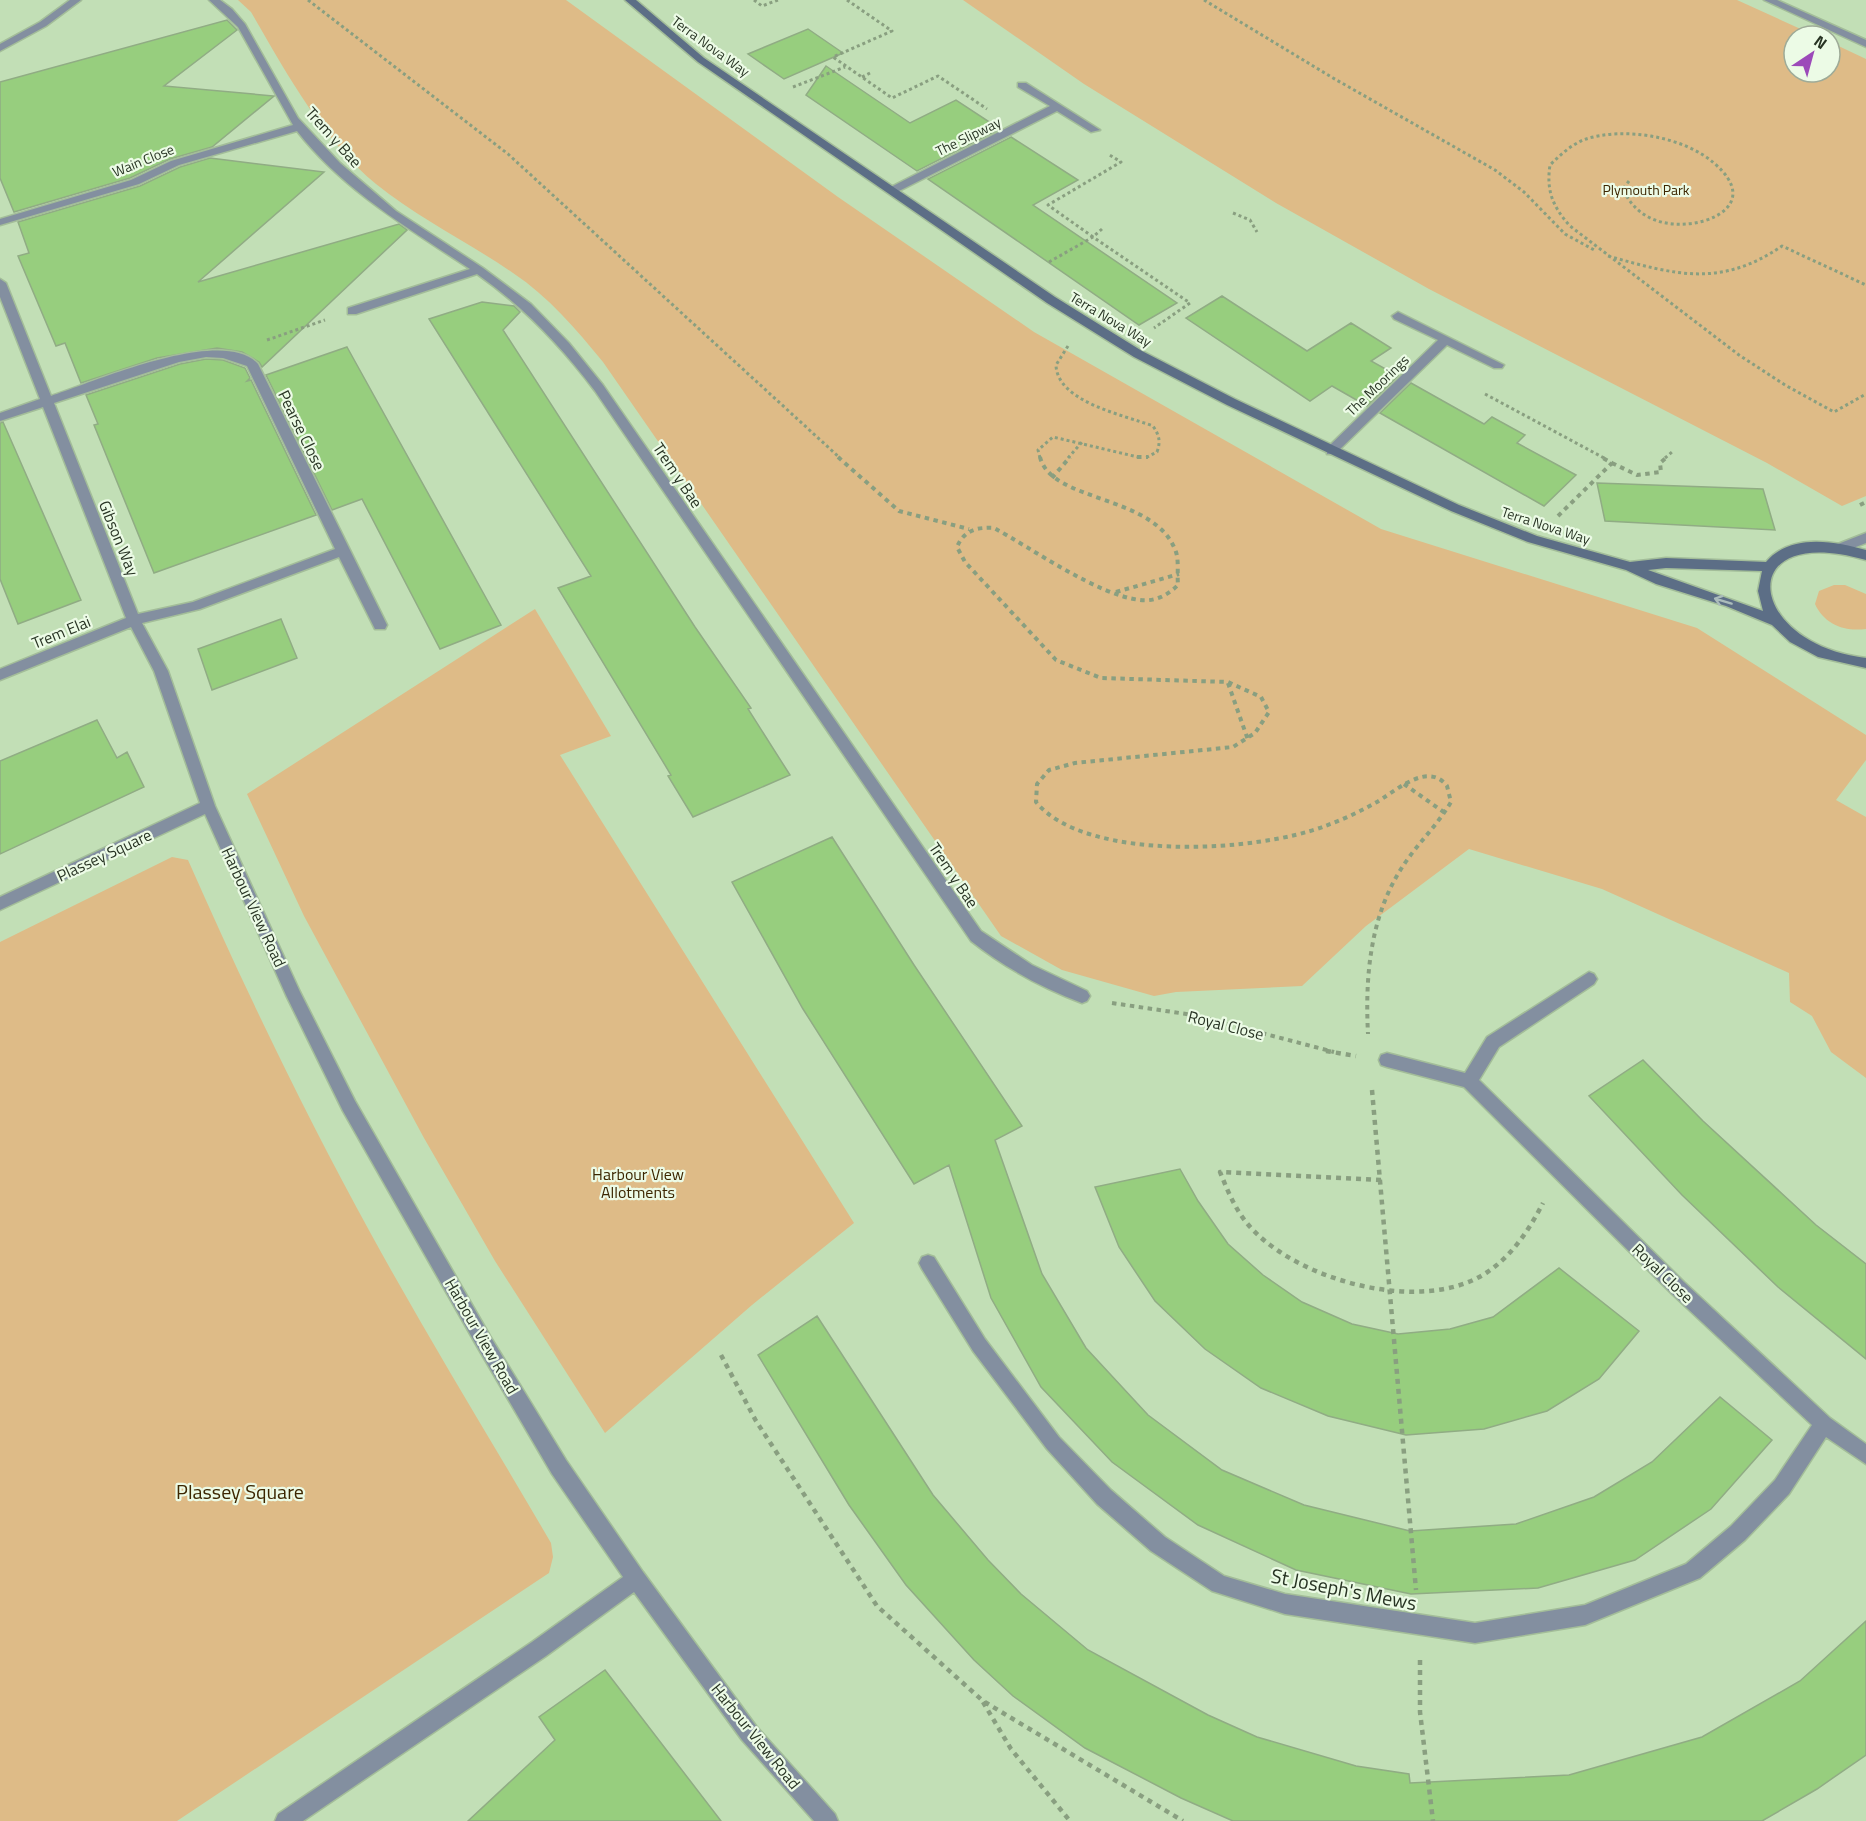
<svg xmlns="http://www.w3.org/2000/svg" width="1866" height="1821" font-family="'Titillium Web',sans-serif">
  <style>
    .green { fill: #debb87 }
    .building { fill: #97ce7e; stroke: #90ac84; stroke-width: 1.5 }
    .lines { fill: none; stroke-linecap: round; stroke-linejoin: round }
    .street-casing { stroke: #a3bd99; stroke-width: 3 }
    .secondary-casing { stroke: #a3bd99; stroke-width: 3 }
    .path-far2 { stroke: #899f80; stroke-width: 3; stroke-dasharray: 3 3; stroke-linecap: butt }
    .path-far1 { stroke: #899f80; stroke-width: 4; stroke-dasharray: 4.5 4.5; stroke-linecap: butt }
    .path { stroke: #899f80; stroke-width: 4.5; stroke-dasharray: 5 5; stroke-linecap: butt }
    .street { fill: #838fa0; fill-rule: evenodd }
    .secondary { fill: #5c6e86; fill-rule: evenodd }
    .oneway { stroke: #abbcbb }
    .labels { text-anchor: middle; dominant-baseline: central; stroke-width: 4.5; stroke-linejoin: round; paint-order: stroke }
    .far-street-label { font-size: 14px; fill: #283424; stroke: #ecfbe6 }
    .far-park-label { font-size: 14px; fill: #3c2600; stroke: #ecfbe6 }
    .street-label { font-size: 16px; fill: #283424; stroke: #ecfbe6 }
    .park-label { font-size: 16px; fill: #3c2600; stroke: #ecfbe6 }
    .near-park-label { font-size: 20px; fill: #3c2600; stroke: #ecfbe6 }
    .near-street-label { font-size: 20px; fill: #283424; stroke: #ecfbe6 }
  </style>
  <rect width="100%" height="100%" fill="#c2dfb6"/>
  <path class="green" d="M238,0H566L838,197L1034,332L1381,529L1697,628L1866,735V760L1836,800L1866,817V1078L1831,1052L1812,1016L1790,1002L1789,973L1602,889L1469,849L1366,926L1302,986L1176,992L1154,996L1062,970L1001,936L603,362C576,329 549,297 513,273C468,242 418,218 376,184C322,139 286,72 251,12Z
    M963,0H1737L1816,36H1794V72H1830V42L1866,59V496L1842,506L1767,463L1429,289L1276,203L1084,84Z
    M1834,585H1845L1866,594V629C1844,632 1824,624 1815,604L1819,591Z
    M535,609L611,736L560,755L854,1223L752,1305L605,1433L495,1261L424,1138L304,916L247,794Z
    M172,857L188,860C244,987 304,1112 371,1234C428,1338 491,1440 551,1543L553,1557L549,1573L177,1821H0V942Z"/>
  <path class="building" d="M227,20L237,30L164,86L274,96L212,147L170,159L130,178L14,212L0,178V82Z
    M808,29L843,53L784,79L748,54Z
    M826,66L910,123L956,100L1000,129L917,171L806,95Z
    M1011,137L1078,180L1033,205L1177,303L1139,325L928,179Z
    M210,158L324,172L198,282L399,224L407,230L262,367L259,362L242,352L217,348L157,358L81,383L65,343L56,346L18,256L29,253L18,222L140,186L180,167Z
    M1222,296L1307,351L1351,323L1391,348L1371,361L1398,376L1367,406L1332,386L1310,401L1186,318Z
    M482,302L514,306L520,312L503,330L695,627L751,708L748,709L790,775L693,817L668,776L671,775L558,588L591,576L429,319Z
    M347,347L501,625L440,649L362,499L332,510L266,375Z
    M206,359L223,360L245,368L250,378L247,381L251,380L316,515L154,573L94,425L98,424L86,395L180,364Z
    M1411,383L1484,424L1492,417L1525,435L1517,443L1576,475L1544,506L1380,413Z
    M3,422L81,600L18,624L0,579V423Z
    M1597,483L1763,489L1775,530L1605,521Z
    M281,619L297,658L212,690L198,649Z
    M97,720L117,758L127,752L144,787L0,854V761Z
    M832,837L914,965L1022,1126L995,1140L1042,1274L1086,1348L1148,1415L1222,1470L1304,1505L1410,1531L1516,1524L1594,1497L1652,1462L1720,1397L1772,1440L1711,1509L1635,1560L1538,1588L1411,1594L1296,1570L1198,1525L1112,1462L1041,1387L991,1298L949,1165L914,1184L803,1009L732,882Z
    M1643,1060L1703,1121L1816,1225L1866,1264V1359L1778,1287L1682,1195L1589,1096Z
    M1180,1169L1198,1201L1228,1244L1263,1275L1302,1302L1352,1324L1398,1334L1450,1329L1493,1317L1559,1268L1639,1331L1599,1379L1547,1411L1484,1429L1406,1435L1328,1416L1261,1388L1205,1349L1155,1301L1119,1247L1095,1187Z
    M817,1316L933,1495L988,1560L1021,1594L1088,1650L1208,1715L1257,1737L1356,1766L1409,1774L1410,1783L1569,1775L1702,1737L1800,1681L1866,1621V1755L1817,1789L1762,1821H1233L1181,1798L1085,1748L1013,1696L974,1660L906,1585L849,1505L758,1355Z
    M605,1670L721,1821H468L555,1740L539,1717Z"/>
  <g class="lines">
    <g class="street-casing">
      <path id="street" d="M70,0H81L46,26L0,51V44L40,22Z
        M209,0H220L232,9L245,24L298,118L340,163L396,211L483,268L531,304L569,343L603,385L981,931L1032,965L1087,991L1090,996L1087,1001L1082,1003C1042,988 1004,967 971,941L595,391C561,346 524,307 477,274L356,314H348V308L470,269C408,228 343,190 297,131L179,165L139,184L0,225V219L131,180L171,161L293,125L238,27Z
        M1764,0H1777L1866,40V47Z
        M1018,83H1026L1100,130L1091,132L1057,111L897,192H889V188L1050,106L1018,87Z
        M0,279L6,283L51,396C94,382 223,325 258,364L387,625L385,629H375L339,557L200,609L142,623L168,671L215,806L300,992L355,1101L490,1336L566,1460L643,1572L756,1726L835,1814L838,1821H814L742,1740L634,1592L546,1656L303,1821H275L278,1814L532,1642L623,1577L552,1474L478,1348L343,1111L286,995L205,814L0,910V897L200,803L154,671L131,627L0,680V669L126,618L43,407L0,421V413L40,399L0,297ZM206,357L223,358L247,366L335,549L193,602L138,614L54,403L179,362Z
        M1398,312L1504,365L1502,368H1494L1447,345L1335,454H1327V448L1438,340L1394,319L1392,316Z
        M1866,533V543L1843,552L1837,547L1838,544Z
        M1589,972L1594,974L1597,979L1594,984L1499,1047L1479,1080L1684,1282L1830,1418L1866,1444V1464L1826,1437L1789,1494L1745,1540L1700,1578L1585,1625L1475,1643L1285,1614L1212,1591L1151,1551L1097,1504L1047,1449L973,1351L922,1269L919,1263L922,1257L928,1255L934,1257L985,1339L1059,1437L1111,1490L1165,1537L1224,1576L1285,1594L1475,1623L1585,1605L1686,1564L1731,1526L1775,1480L1812,1425L1672,1294L1464,1087L1387,1067L1381,1065L1379,1060L1381,1055L1387,1053L1465,1073L1487,1037Z"/>
    </g>
    <g class="secondary-casing">
      <path id="secondary" d="M625,0H636L704,58L1055,297L1142,351L1235,399L1459,505L1537,536L1630,562L1666,558L1766,562C1791,533 1834,541 1866,550V560C1731,521 1746,644 1866,658V668L1818,657L1790,642L1772,625L1726,606L1656,584L1626,570L1528,542L1451,511L1227,405L1134,357L1047,303L698,62ZM1666,568L1762,571L1758,591L1763,611L1648,570Z"/>
    </g>
    <path class="path-far2" d="M308,0L508,154L840,458
      M754,0L762,6L778,0
      M847,0L892,31L833,57L892,98L938,76L987,109
      M1204,0L1333,78L1495,170L1524,192L1565,234L1596,251
      M862,77L870,73
      M793,87L845,67
      M1629,181L1623,189C1632,210 1650,222 1673,224C1713,227 1759,202 1715,164C1684,136 1622,126 1583,140C1570,146 1560,155 1550,165C1546,191 1553,207 1570,226L1739,355L1785,385L1834,412L1866,394
      M1233,213L1250,220L1257,232
      M1102,229L1093,237L1048,205L1121,162L1108,154
      M1608,256C1676,275 1720,288 1782,246L1866,285
      M1049,262L1093,237L1190,303L1154,328
      M267,340L325,320
      M1068,346L1056,365C1057,402 1124,415 1153,426C1159,435 1161,441 1157,452L1145,458
      M1485,394L1604,458
      M1040,458L1038,450L1053,437L1142,458
      M1068,458L1082,442
      M1665,458L1672,452"/>
    <path class="path-far1" d="M838,457L899,511L969,529
      M1040,457C1051,503 1156,494 1176,552C1179,561 1177,575 1178,585C1168,595 1155,602 1140,600C1097,595 1033,549 994,528C977,527 964,530 957,547L965,562L1056,660L1101,678L1228,682L1261,697L1269,712L1255,733L1233,747L1075,763L1049,770L1037,784L1036,802C1086,863 1258,852 1325,826C1342,820 1359,812 1375,803C1394,793 1427,760 1447,786L1451,802C1437,826 1416,845 1401,869C1370,918 1365,977 1368,1034
      M1137,457H1148
      M1612,463L1637,475L1661,472L1660,463L1667,457
      M1052,478L1070,457
      M1860,505L1866,502
      M1558,516L1612,463L1601,457
      M1116,592L1179,574
      M1228,683L1248,740
      M1404,784L1445,813
      M1112,1003L1193,1015L1334,1052"/>
    <path class="path" d="M1326,1051L1356,1056
      M1372,1090L1416,1590
      M1381,1180L1220,1172C1229,1194 1237,1214 1254,1231C1304,1282 1423,1314 1486,1273C1512,1256 1529,1230 1543,1203
      M721,1355L756,1421L877,1606L983,1701L1183,1821
      M1420,1660V1712L1433,1821
      M983,1702L1011,1749L1070,1821"/>
    <use href="#street" class="street"/>
    <use href="#secondary" class="secondary"/>
  </g>
  <defs><path id="oneway-shaft" d="M-6 0H5M1.5-3L5.5 0L1.5 3" fill="none" stroke-width="1.6" stroke-linecap="round" stroke-linejoin="round" transform="scale(1.5)"/></defs>
  <use class="oneway" href="#oneway-shaft" transform="translate(1723 601) rotate(-163)"/>
  <g class="labels">
    <g class="far-street-label">
      <text transform="translate(711 46) rotate(36)">Terra Nova Way</text>
      <text transform="translate(968 136) rotate(-26)">The Slipway</text>
      <text transform="translate(143 160) rotate(-22)">Wain Close</text>
      <text transform="translate(1111 319) rotate(31)">Terra Nova Way</text>
      <text transform="translate(1377 385) rotate(-44)">The Moorings</text>
      <text transform="translate(1546 525) rotate(18)">Terra Nova Way</text>
    </g>
    <g class="far-park-label">
      <text x="1646" y="189">Plymouth Park</text>
    </g>
    <g class="street-label">
      <text transform="translate(334 137) rotate(48)">Trem y Bae</text>
      <text transform="translate(302 430) rotate(64)">Pearse Close</text>
      <text transform="translate(678 475) rotate(56)">Trem y Bae</text>
      <text transform="translate(119 538) rotate(68)">Gibson Way</text>
      <text transform="translate(61 632) rotate(-22)">Trem Elai</text>
      <text transform="translate(104 855) rotate(-25)">Plassey Square</text>
      <text transform="translate(954 875) rotate(56)">Trem y Bae</text>
      <text transform="translate(254 907) rotate(65)">Harbour View Road</text>
      <text transform="translate(1226 1025) rotate(14)">Royal Close</text>
      <text transform="translate(1663 1273) rotate(44)">Royal Close</text>
      <text transform="translate(482 1336) rotate(60)">Harbour View Road</text>
      <text transform="translate(756 1736) rotate(51)">Harbour View Road</text>
    </g>
    <g class="park-label">
      <text x="638" y="1174">Harbour View<tspan x="638" dy="18">Allotments</tspan></text>
    </g>
    <g class="near-park-label">
      <text x="240" y="1491">Plassey Square</text>
    </g>
    <g class="near-street-label">
      <text transform="translate(1344 1589) rotate(11)">St Joseph's Mews</text>
    </g>
  </g>
  <g transform="translate(1812 54) rotate(36)"><circle r="28" fill="#ecfbe6" stroke="#9eab98" stroke-width="1.5"/>
  <path d="M0-4.5L10 22L0 15L-10 22Z" fill="#9c4ab9"/>
  <text y="-9" font-size="16" font-weight="bold" text-anchor="middle" fill="#283424">N</text>
  </g>
</svg>
